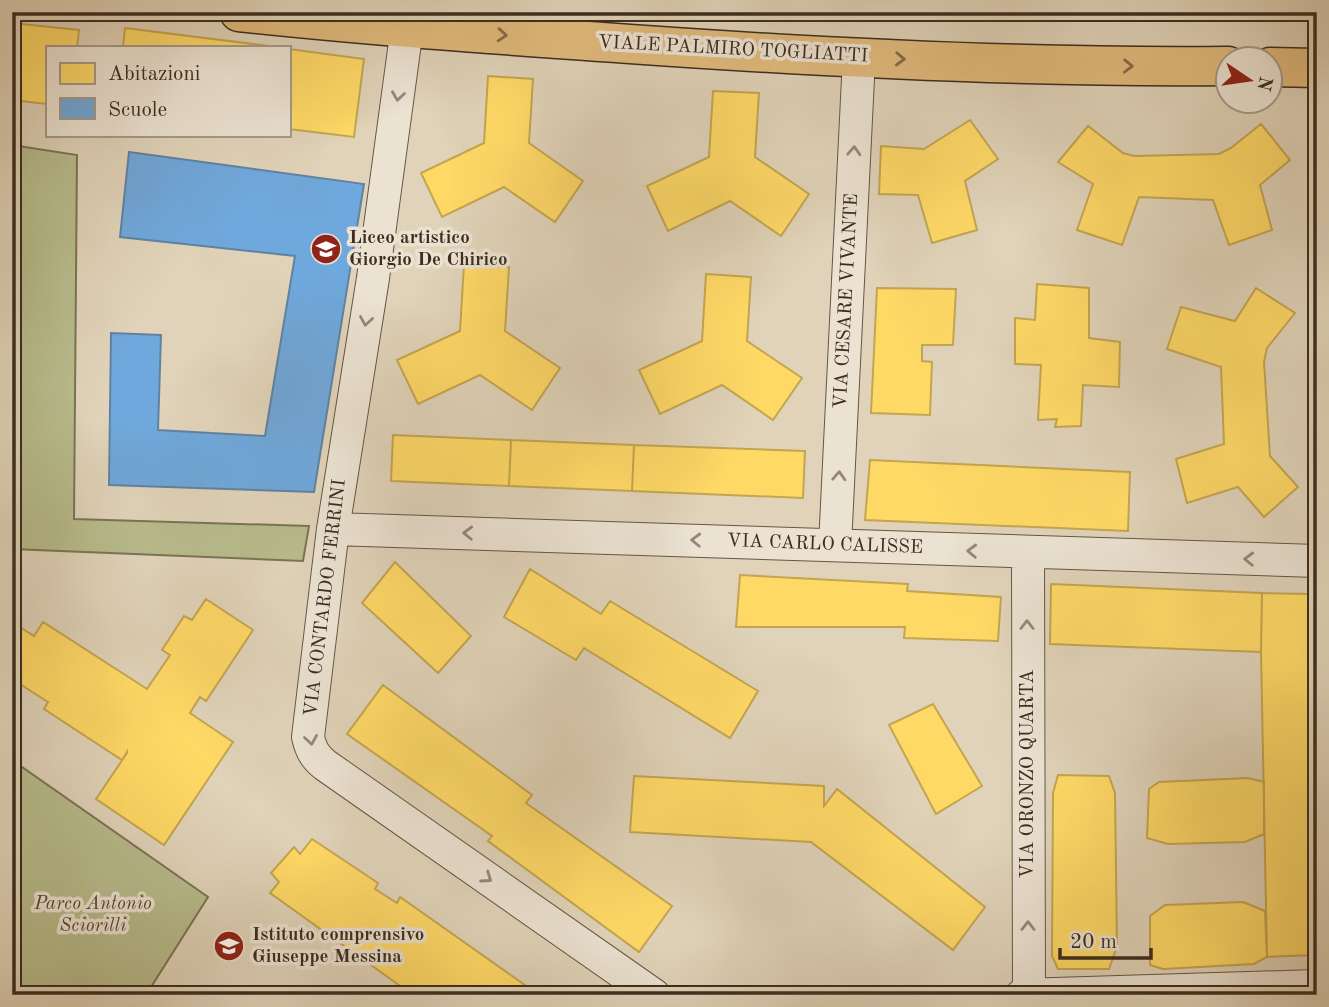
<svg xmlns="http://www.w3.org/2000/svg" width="1329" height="1007" font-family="'Old Standard TT',serif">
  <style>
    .green { fill: #b7bb8c; stroke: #7a7455; stroke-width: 2 }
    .homes { fill: #ffd966; stroke: #c4a550; stroke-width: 2 }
    .schools { fill: #6fa8dc; stroke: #6083a3; stroke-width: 2 }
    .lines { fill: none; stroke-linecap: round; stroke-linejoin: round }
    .minor-casing { stroke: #655645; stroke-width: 34 }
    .primary-casing { stroke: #3c2d1e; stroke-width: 41 }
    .minor { stroke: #ebe2d2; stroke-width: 32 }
    .primary { stroke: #e0ba7c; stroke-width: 38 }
    .oneway { stroke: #866c48 }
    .oneway2 { stroke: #948878 }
    .labels { text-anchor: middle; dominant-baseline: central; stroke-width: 7; stroke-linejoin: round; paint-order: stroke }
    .street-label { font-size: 19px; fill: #3c2d1e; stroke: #ebe2d2 }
    .poi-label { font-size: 19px; font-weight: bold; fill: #3c2d1e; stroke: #ebe2d2; text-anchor: start }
    .park-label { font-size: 19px; font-style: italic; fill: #554934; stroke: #ebe2d2 }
  </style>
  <rect width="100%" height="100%" fill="#e0d3b9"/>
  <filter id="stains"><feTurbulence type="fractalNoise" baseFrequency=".00286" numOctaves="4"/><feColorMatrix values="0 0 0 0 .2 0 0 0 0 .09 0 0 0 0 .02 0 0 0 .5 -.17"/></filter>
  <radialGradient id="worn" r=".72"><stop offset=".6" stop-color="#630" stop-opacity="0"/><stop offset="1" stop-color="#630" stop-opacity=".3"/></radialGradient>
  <path class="green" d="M12,145L77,155L74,519L309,526L303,561L12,549Z
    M12,760L208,897L146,995H12Z"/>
  <path class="homes" d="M12,23L79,30L77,47H47V104L12,100Z
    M125,28L277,47H123Z
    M289,49L364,59L354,137L289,129Z
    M488,76L533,79L529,143L583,181L555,222L504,187L442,217L421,173L484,143Z
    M713,91L759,93L755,157L809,194L781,236L730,201L668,231L647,186L709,157Z
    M970,120L998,159L965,181L977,230L932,243L918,195L879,194L881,146L924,149Z
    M1261,124L1290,160L1260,185L1272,230L1229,245L1213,200L1139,197L1122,245L1077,230L1093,184L1058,162L1088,126L1123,153L1134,156L1219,154L1231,148Z
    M464,264L509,267L505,331L560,368L532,410L480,375L418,404L397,360L460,331Z
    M706,274L751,277L747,341L802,378L773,420L722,385L660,414L639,370L702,341Z
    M1037,284L1089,288V338L1120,342L1119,387L1083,385L1081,426L1055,427L1057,419L1038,420L1041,365L1015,364V318L1035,320Z
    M877,288L956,289L953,345H922V361L932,362L930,415L871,413Z
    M1256,288L1295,313L1267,348L1264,362L1270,456L1298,487L1264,517L1238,487L1187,503L1176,459L1224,444L1221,367L1167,349L1181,307L1235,321Z
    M393,435L511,440L509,486L391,481Z
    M511,440L634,445L632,491L509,486Z
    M634,445L805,451L803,498L632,491Z
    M870,460L1130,472L1128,531L865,520Z
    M395,562L471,636L438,673L362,603Z
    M530,569L601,614L610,601L758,691L730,738L584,648L576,660L504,617Z
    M740,575L908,584L907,591L1001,597L998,641L904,638L905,627H736Z
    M1051,584L1262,593L1261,652L1050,644Z
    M1262,593L1311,594L1314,955L1267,957L1261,652Z
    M206,599L253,630L206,701L200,697L190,713L233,742L164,845L96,799L127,753V752L122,760L44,709L48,702L12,679V622L34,636L43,622L147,689L170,655L162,650L184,616L192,620Z
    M383,685L532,795L526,803L672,906L639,952L488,841L492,836L347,734Z
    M933,704L982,786L936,814L889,725Z
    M1058,775L1109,776L1115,793L1117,946L1109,969H1058L1052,956L1053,793Z
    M634,776L824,786V806L837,789L985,907L953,950L811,842L630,832Z
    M1248,778L1264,782V834L1245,842L1168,844L1147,838L1149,789L1159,782Z
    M312,839L378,883L375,889L397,903L400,897L539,995H413L270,893L279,882L271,873L294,847L300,854Z
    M1243,902L1265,911L1267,957L1254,964L1163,969L1150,965V916L1165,905Z"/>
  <path class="schools" d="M129,152L364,184L314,492L109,485L111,333L161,335L158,430L265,436L295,256L120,237Z"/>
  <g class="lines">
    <g class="minor-casing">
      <path id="minor" d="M407,28L373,278L333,529L308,737C311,750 315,757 325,765L654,995
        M333,529L1317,561
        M835,545L859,58
        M1028,553L1029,995
        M1022,995L1317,986"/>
    </g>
    <g class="primary-casing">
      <path id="primary" d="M239,12C369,26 499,35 630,44C828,58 1028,68 1228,66
        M1270,67L1317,68"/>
    </g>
    <use href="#minor" class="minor"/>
    <use href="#primary" class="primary"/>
  </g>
  <defs><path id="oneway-chevron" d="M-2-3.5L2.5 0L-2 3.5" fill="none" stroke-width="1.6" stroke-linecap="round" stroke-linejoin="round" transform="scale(1.75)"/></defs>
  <g class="oneway">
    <use href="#oneway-chevron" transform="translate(502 35) rotate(4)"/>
    <use href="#oneway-chevron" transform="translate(900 59) rotate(2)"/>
    <use href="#oneway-chevron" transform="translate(1128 66) rotate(1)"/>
  </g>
  <g class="oneway2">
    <use href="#oneway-chevron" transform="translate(398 96) rotate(98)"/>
    <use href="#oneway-chevron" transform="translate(854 151) rotate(-87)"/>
    <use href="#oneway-chevron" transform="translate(366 321) rotate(99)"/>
    <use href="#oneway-chevron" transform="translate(839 476) rotate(-87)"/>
    <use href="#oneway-chevron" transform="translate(468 533) rotate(-178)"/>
    <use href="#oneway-chevron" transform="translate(696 540) rotate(-178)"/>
    <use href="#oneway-chevron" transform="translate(972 551) rotate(-178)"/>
    <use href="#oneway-chevron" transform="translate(1249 559) rotate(-178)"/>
    <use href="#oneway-chevron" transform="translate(1027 625) rotate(-90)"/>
    <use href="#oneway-chevron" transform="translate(311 740) rotate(81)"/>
    <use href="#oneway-chevron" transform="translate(487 878) rotate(35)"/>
    <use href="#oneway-chevron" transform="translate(1028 926) rotate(-90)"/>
  </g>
  <defs>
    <g id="school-disc" transform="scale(1.575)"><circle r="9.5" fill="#8f2418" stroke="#ebe2d2"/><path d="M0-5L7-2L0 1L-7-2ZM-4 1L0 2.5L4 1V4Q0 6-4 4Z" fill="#fff"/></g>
  </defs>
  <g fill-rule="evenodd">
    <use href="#school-disc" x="326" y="249"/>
    <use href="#school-disc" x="229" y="946"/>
  </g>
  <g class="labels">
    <g class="street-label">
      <text transform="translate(733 50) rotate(3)">VIALE PALMIRO TOGLIATTI</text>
      <text transform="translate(847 301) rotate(-87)">VIA CESARE VIVANTE</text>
      <text transform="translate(825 545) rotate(2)">VIA CARLO CALISSE</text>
      <text transform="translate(326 598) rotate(-83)">VIA CONTARDO FERRINI</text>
      <text transform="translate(1028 774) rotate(-90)">VIA ORONZO QUARTA</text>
    </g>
    <g class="poi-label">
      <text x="349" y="238">Liceo artistico<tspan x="349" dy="22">Giorgio De Chirico</tspan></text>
      <text x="252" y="935">Istituto comprensivo<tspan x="252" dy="22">Giuseppe Messina</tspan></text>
    </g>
    <g class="park-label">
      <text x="93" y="904">Parco Antonio<tspan x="93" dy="22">Sciorilli</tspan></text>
    </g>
  </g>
  <rect width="1329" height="1007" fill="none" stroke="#e0d3b9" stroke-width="42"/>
  <rect x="14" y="14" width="1301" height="979" fill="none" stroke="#3c2d1e" stroke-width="3.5"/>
  <rect x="21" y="21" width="1287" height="965" fill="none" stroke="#3c2d1e" stroke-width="2"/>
  <rect x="46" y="46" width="245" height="91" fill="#ebe2d2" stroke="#a59a8a" stroke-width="2"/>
  <rect x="60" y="63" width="35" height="21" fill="#ffd966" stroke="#a59a8a" stroke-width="2"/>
  <text x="108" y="80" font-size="21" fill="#3c2d1e">Abitazioni</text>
  <rect x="60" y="98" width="35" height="21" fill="#6fa8dc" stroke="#a59a8a" stroke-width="2"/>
  <text x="108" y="116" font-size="21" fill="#3c2d1e">Scuole</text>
  <g transform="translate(1249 80) rotate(103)"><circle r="33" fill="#ebe2d2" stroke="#a59a8a" stroke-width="2"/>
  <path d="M0-5L12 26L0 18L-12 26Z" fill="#8f2418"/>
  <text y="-10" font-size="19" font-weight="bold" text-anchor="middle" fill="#3c2d1e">N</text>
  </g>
  <path d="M1060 948v10h91v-10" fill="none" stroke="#3c2d1e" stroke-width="3.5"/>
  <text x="1070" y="948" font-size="21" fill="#3c2d1e" stroke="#ebe2d2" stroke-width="5" paint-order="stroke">20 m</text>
  <rect width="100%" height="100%" filter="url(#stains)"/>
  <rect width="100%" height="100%" fill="url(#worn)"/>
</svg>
